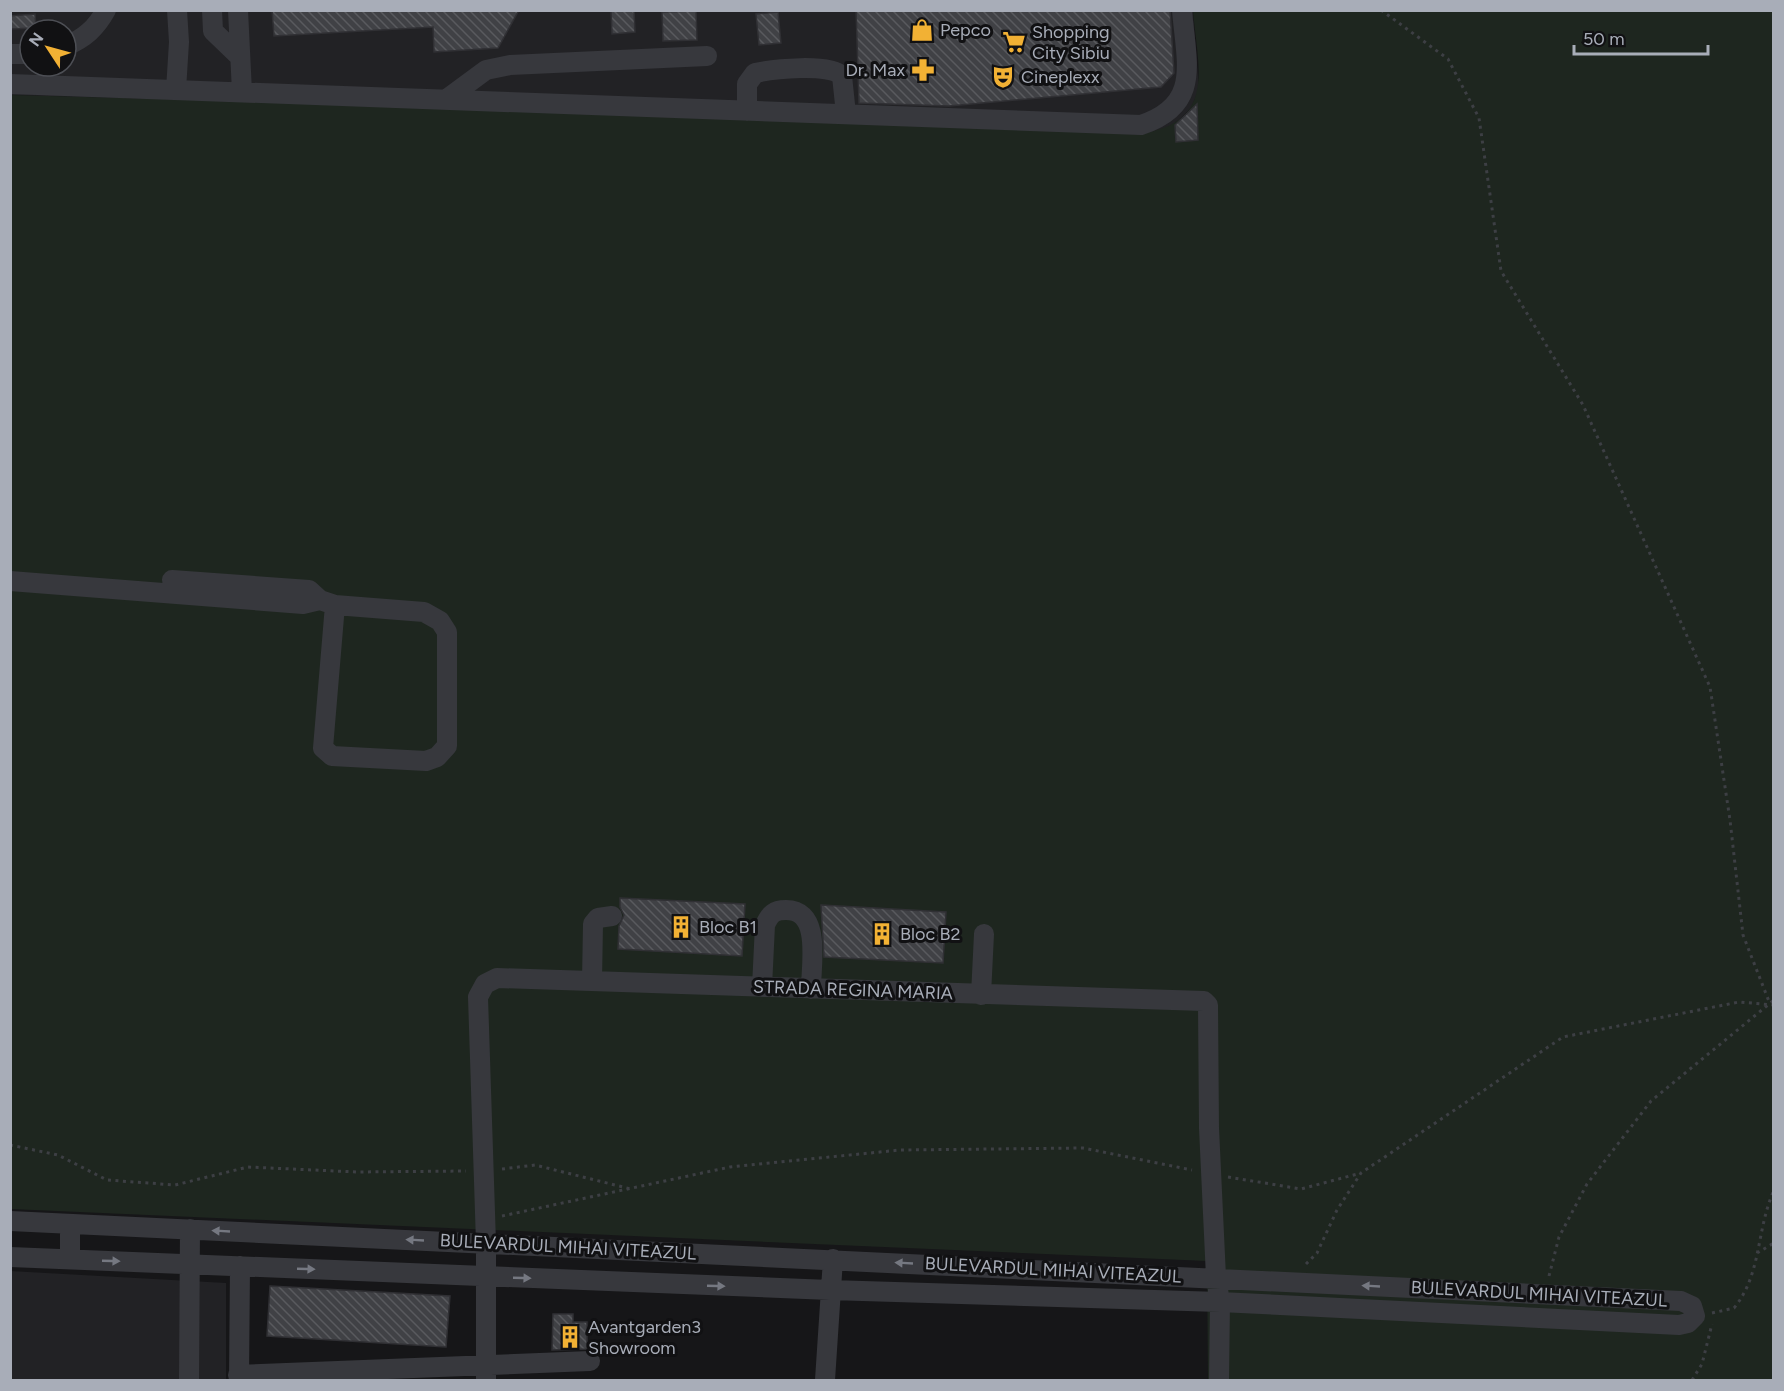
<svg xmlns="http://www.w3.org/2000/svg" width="1784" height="1391" font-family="Figtree,sans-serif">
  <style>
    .built { fill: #222225; fill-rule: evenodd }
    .grass { fill: #1e261f }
    .building { fill: url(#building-back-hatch); stroke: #303034; stroke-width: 1.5 }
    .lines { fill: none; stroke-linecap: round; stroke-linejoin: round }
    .path { stroke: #3d3f44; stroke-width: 3; stroke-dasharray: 3 4.5; stroke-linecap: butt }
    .minor { stroke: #37383d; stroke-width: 20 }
    .oneway { fill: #757881 }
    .labels { text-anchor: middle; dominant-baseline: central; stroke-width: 6; stroke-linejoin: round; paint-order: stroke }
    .poi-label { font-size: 18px; fill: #a8adb8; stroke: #111113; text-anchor: start }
    .street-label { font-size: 18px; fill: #a8adb8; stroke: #111113 }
  </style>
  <defs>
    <pattern id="building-back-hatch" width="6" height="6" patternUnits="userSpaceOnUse" patternTransform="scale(1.5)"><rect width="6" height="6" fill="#404145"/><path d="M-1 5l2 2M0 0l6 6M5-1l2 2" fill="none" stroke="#595a5e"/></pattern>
  </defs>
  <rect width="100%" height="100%" fill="#161618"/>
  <path class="built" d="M11,10L1193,11L1199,90L1191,108L1174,125L1155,132L1138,134L387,105L11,95ZM30,30H66V66H30Z
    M10,1271L226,1283V1380H11Z"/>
  <path class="grass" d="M1193,11H1773V1380H1208L1207,1261L11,1209V95L387,105L1138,134C1217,124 1198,69 1193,11Z"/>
  <path class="building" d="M272,10H519L498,48L434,52L433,27L274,36Z
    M611,10H634L635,32L612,34Z
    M856,10H1170L1174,73L1161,87L949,106L859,103Z
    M696,11L697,40L663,41L662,12Z
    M778,12L781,43L759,45L756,14Z
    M35,14L36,28L10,29V16Z
    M1197,104L1198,140L1176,142L1175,125Z
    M620,898L745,904L742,956L618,949L619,926L624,915L620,907Z
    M821,905L946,912L943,963L824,957Z
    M270,1286L450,1296L446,1347L267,1336Z
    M553,1314H573V1322H587V1349L552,1350Z"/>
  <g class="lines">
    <path class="path" d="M1381,10L1448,59L1479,118L1501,271L1583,405L1710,687L1730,820L1743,935L1770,1004
      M10,1145L58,1155L107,1180L175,1185L248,1167L357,1172L466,1171
      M502,1169L535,1165L631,1189
      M1228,1177L1301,1189L1361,1173
      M502,1216L730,1167L900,1150L1083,1148L1192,1170
      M1757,1253L1774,1243
      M1306,1264L1317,1253L1337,1210L1361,1173L1563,1037L1739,1002L1774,1005
      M1549,1276L1559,1237L1587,1184L1651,1101L1774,1000
      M1712,1313L1734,1308C1762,1274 1756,1230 1774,1190
      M1692,1380L1702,1364L1712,1324"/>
    <path class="minor" d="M212,10L213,31L240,57
      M238,10L242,92
      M66,46C85,38 96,28 106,10
      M10,54H30
      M10,84L1141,125C1202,105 1186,62 1182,10
      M176,90L179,42L177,10
      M448,98L486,70L510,65L707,56
      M747,111V84L755,73C773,69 830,63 842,76L846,114
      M172,580L309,590L320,600
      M10,581L303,604L320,600L335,605L424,612L440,621L447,632V746L437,757L426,761L332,756L323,748L335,605
      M592,981L593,924L598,918L612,916
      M762,987L765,925C770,914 774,910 786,910C822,910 811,964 811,989
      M981,995L984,934
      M10,1221L1681,1301L1692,1306L1695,1316L1688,1323L1679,1325L1220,1302L830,1290L10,1257
      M70,1259V1224
      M238,1375L590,1361
      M189,1380L190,1229
      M239,1380L240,1266
      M486,1380V1243L478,997L485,984L497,978L1204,1001L1208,1005L1209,1128L1216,1277L1220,1302L1219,1380
      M825,1380L833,1259"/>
  </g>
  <defs><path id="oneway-solid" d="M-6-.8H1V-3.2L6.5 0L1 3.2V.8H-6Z" transform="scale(1.5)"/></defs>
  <g class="oneway">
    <use href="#oneway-solid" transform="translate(221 1231) rotate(-177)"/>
    <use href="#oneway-solid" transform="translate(415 1240) rotate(-177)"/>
    <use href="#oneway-solid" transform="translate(111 1261) rotate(2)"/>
    <use href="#oneway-solid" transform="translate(904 1263) rotate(-177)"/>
    <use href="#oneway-solid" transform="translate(306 1269) rotate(2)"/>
    <use href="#oneway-solid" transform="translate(522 1278) rotate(2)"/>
    <use href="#oneway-solid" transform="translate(716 1286) rotate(2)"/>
    <use href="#oneway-solid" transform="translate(1371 1286) rotate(-177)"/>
  </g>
  <defs>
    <g id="shop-bare" transform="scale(1.8)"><path d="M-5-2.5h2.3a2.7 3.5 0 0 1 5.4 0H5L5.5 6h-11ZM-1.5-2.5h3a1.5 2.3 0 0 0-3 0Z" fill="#f2b134" stroke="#111113" stroke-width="2.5" paint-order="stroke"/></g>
    <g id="supermarket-bare" transform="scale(1.8)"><path d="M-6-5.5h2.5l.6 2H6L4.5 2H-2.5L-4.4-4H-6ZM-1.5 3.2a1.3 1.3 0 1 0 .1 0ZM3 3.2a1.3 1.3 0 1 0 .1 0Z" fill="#f2b134" stroke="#111113" stroke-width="2.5" paint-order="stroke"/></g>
    <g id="pharmacy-bare" transform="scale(1.8)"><path d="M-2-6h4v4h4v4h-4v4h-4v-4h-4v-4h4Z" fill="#f2b134" stroke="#111113" stroke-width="2.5" paint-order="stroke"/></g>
    <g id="theatre-bare" transform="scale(1.8)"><path d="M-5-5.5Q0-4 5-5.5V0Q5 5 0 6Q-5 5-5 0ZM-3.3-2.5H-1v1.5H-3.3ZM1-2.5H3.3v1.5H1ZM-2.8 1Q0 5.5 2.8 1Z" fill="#f2b134" stroke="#111113" stroke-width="2.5" paint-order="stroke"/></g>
    <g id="building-bare" transform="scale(1.8)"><path d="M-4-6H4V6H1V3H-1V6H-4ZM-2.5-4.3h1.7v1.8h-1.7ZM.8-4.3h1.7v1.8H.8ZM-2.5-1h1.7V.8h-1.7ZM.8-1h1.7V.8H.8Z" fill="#f2b134" stroke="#111113" stroke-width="2.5" paint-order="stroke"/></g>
  </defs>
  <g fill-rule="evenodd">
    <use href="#shop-bare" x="922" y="30"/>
    <use href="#supermarket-bare" x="1014" y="42"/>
    <use href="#pharmacy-bare" x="923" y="70"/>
    <use href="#theatre-bare" x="1003" y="77"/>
    <use href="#building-bare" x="681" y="927"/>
    <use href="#building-bare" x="882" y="934"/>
    <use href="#building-bare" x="570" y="1337"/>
  </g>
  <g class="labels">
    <g class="poi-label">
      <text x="940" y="30">Pepco</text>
      <text x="1032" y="32">Shopping<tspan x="1032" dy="21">City Sibiu</tspan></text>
      <text x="905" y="70" text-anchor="end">Dr. Max</text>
      <text x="1021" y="77">Cineplexx</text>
      <text x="699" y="927">Bloc B1</text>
      <text x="900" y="934">Bloc B2</text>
      <text x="588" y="1327">Avantgarden3<tspan x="588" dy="21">Showroom</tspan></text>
    </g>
    <g class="street-label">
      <text transform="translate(853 990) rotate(2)">STRADA REGINA MARIA</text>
      <text transform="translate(568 1247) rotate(3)">BULEVARDUL MIHAI VITEAZUL</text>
      <text transform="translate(1053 1270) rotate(3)">BULEVARDUL MIHAI VITEAZUL</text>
      <text transform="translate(1539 1294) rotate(3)">BULEVARDUL MIHAI VITEAZUL</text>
    </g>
  </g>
  <rect width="1784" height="1391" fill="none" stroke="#a8adb8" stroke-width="24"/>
  <g transform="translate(48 48) rotate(306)"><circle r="28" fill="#111113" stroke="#4d4f55" stroke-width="1.5"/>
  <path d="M0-4.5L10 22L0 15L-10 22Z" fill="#f2b134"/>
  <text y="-9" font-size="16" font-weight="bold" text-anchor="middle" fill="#a8adb8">N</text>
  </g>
  <path d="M1574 45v9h134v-9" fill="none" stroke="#a8adb8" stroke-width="3"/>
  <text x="1583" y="45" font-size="18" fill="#a8adb8" stroke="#111113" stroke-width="4.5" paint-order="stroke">50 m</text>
</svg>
